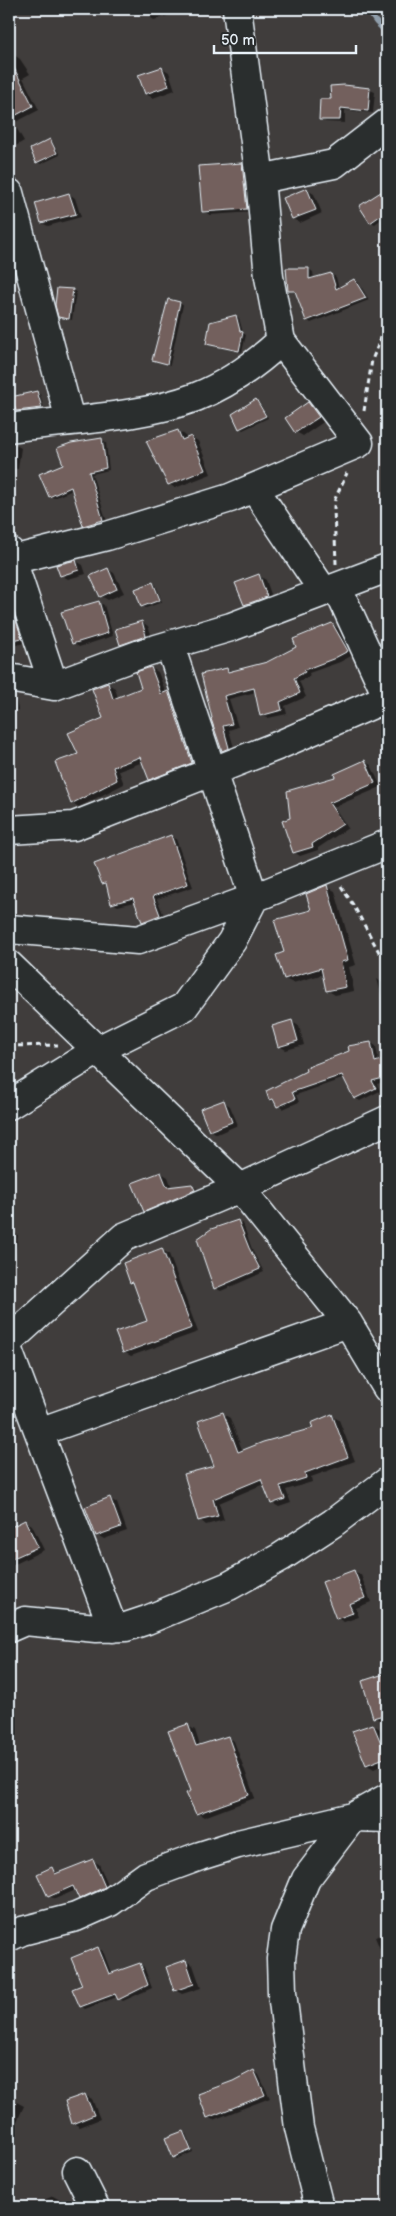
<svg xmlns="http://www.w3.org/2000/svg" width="396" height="2216" font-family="'Balsamiq Sans',sans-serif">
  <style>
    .shadow { fill: #0007 }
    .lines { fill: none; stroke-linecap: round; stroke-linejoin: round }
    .stream { stroke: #8f9eab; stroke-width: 5.5 }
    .building { fill: #73615d; stroke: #e8f1f8 }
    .minor-casing { stroke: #e8f1f8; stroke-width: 31 }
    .path { stroke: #e8f1f8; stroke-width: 3; stroke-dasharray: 5 4; stroke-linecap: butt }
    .minor { stroke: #2a2d2e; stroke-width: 28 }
  </style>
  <rect width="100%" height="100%" fill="#403d3c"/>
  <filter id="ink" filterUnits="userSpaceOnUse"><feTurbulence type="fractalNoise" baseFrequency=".02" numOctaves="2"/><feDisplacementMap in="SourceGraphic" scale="10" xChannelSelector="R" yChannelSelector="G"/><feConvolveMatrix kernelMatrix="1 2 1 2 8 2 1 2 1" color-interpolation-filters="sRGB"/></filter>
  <g filter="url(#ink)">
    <path class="shadow" d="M148,9H172L174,14L154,20L151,18Z
      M14,55L20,59L30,74L23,78L39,110L10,125L17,129L24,141L9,150V58Z
      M162,68L169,72L175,90L153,98L146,94Z
      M370,90L375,92L373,113L345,110V123L326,122L320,119L333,100Z
      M50,141L53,143L60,155L41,164L37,162Z
      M242,164L248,168L253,212L210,215L203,211Z
      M307,190L314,194L322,213L300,223L293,219L285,199Z
      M69,194L75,198L81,217L48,226L42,223Z
      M377,200L387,215L375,224L371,222Z
      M309,269L313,272L314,279L331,274L336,277L339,289L354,280L359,283L369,300L311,323L307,320L297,293L289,290Z
      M73,290L76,292L72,320L63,318L60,316Z
      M169,301L183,305L170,365L157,361Z
      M236,316L239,318L243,333L246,335L242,352L210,345Z
      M37,392L40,394L44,409L21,412L17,410Z
      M256,401L259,402L268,418L243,430L240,428Z
      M308,404L315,408L325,421L303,436L296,432L287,418Z
      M178,431L185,435L187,439L191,437L198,441L211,474L175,488L169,484Z
      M101,440L106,442L109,470L92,474L107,522L88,528L84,525L73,490L54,498L50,496L65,464Z
      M9,444H14L21,448L18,469L9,468Z
      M76,561L83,565L86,574L68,579L61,575Z
      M107,569L114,573L124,593L108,600L101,596Z
      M259,576L266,580L273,600L252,609L245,605Z
      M153,583L156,585L162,602L146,608L142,606Z
      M9,598L14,601L28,642L9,647Z
      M98,602L104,605L113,636L79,647L73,643Z
      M142,622L148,626L153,639L128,648L121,644Z
      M332,625L338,628L353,655L340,662L309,673L310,676L299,681L306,697L285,706L287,714L268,718L261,715L256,692L229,699L238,727L229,730L235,751L229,754L223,750L212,719L227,669L232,672L267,663L297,647Z
      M151,668L158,672L166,693L168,692L176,696L199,767L157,783L150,779L143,762L119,771L124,784L79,807L72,803L79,754L105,718L108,684L115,688L118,698L142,688Z
      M9,696L16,699L18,710L9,712Z
      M365,762L371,765L381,787L334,807L348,828L318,848V850L300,856L294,852L291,819L337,778Z
      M171,836L176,839L193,887L157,899L165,918L148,924L143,921L135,902L118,906L112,903L108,886L103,883Z
      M327,887L335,891L356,965L349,967L354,991L335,995L327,990L324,974L293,983L285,979V953Z
      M377,979L387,986V1010L385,1008Z
      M292,1022L299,1026L304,1045L286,1050L279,1046Z
      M371,1043L376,1046L379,1062L387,1060V1081L377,1084L380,1091L360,1101L355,1098L345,1078L296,1095L299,1102L283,1109L270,1099Z
      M224,1102L230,1106L238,1125L217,1134L210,1130Z
      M161,1173L168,1177L172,1188L191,1185L198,1189L201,1194L152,1214L145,1211Z
      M238,1221L243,1224L253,1252L264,1272L221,1291L215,1288Z
      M9,1232L18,1235L14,1262L9,1261Z
      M162,1250L169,1254L198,1332L131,1356L124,1352L149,1322L135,1284L131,1282Z
      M223,1414L230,1418L243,1452L315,1429L332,1416L339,1420L355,1461L311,1477L312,1482L286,1490L291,1503L279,1507L272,1503L264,1484L219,1503L224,1520L206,1525L200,1520L216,1466Z
      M110,1499L117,1503L127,1531L104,1539L97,1535Z
      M25,1521L32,1525L44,1550L9,1567V1529Z
      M354,1571L361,1575L371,1602L356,1608L359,1617L344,1622L337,1618Z
      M387,1674V1719L381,1721L374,1717L363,1681Z
      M373,1725L380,1729L387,1747V1763L374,1769L367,1765Z
      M188,1726L195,1730L200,1746L228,1737L234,1741L255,1798L204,1817L197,1813L192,1791Z
      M93,1861L99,1864L110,1890L86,1901L80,1898L76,1890L55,1899L49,1896L52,1869L59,1874Z
      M387,1933V1955L385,1956L382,1954L375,1937Z
      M98,1948L103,1951L112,1975L140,1964L144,1967L152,1988L123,2001L117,1997L85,2009L81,2006L84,1985Z
      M186,1961L193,1965L201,1988L182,1994L175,1990Z
      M254,2071L259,2075L270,2098L213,2120L208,2117L233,2082Z
      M85,2095L92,2099L100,2119L80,2127L73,2123Z
      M9,2098L24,2106L13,2130L9,2128Z
      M183,2132L186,2134L193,2152L177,2159L174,2157Z
      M9,2176L16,2198L9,2200Z
      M53,2196L60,2200L63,2207H34L33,2205Z"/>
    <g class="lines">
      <path class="stream" d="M367,9L376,22L387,33"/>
    </g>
    <path class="building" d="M9,58L33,106L9,119Z
      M162,67L169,86L145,94L138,75Z
      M344,85L370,88L368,111L341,108L340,120H319L320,99H331L330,86Z
      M50,139L57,153L36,163L30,149Z
      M242,163L247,209L202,212L198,166Z
      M307,188L316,210L292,219L283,198Z
      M387,188V211L370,223L359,206Z
      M69,193L76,214L41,223L35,203Z
      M286,268H309V279L331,273L336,289L354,279L366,298L306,321L295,291H288Z
      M57,288L73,289L69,319L58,317L55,305Z
      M168,299L180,302L167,364L152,360Z
      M236,315L240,331L243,332L239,351L206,344L210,322Z
      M37,391L42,408L16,411L11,397Z
      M256,399L266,416L239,429L232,414Z
      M308,402L319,417L295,433L285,418Z
      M178,430L182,440L191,436L205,470L168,485L146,441Z
      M102,438L106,468L89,472L103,520L83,526L71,487L49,497L39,474L63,464L57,448L71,443Z
      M76,560L79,570L60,576L56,565Z
      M108,568L117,589L100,597L90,576Z
      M259,574L267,597L244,605L235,583Z
      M153,582L160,600L141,607L135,589Z
      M9,600L22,638L9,641Z
      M99,601L108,633L72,644L61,612Z
      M142,621L146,636L120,645L115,629Z
      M332,623L348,651L333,659L304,670L305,672L294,678L300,693L280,702L282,710L260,716L254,688L224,696L232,724L223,726L229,748L222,751L211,719L212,718L201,674L227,668L228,672L267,662L296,647L293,639Z
      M151,667L161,694L168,691L192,763L149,780L140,757L113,767L117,780L71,804L55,762L78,754L68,733L103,718L92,689L108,683L113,699L141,688L136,672Z
      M365,760L375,783L329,803L343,824L312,844L313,847L293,853L282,821L290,818L287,791L335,777L334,774Z
      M171,835L188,884L153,896L160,915L142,922L133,898L111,904L106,883L102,884L94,864Z
      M327,885L348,960L341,962L346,987L326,991L321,968L284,979L276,955L284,952L274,920L311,910L306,894Z
      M292,1020L298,1041L278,1047L272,1026Z
      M371,1042L375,1062L387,1058V1077L372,1081L376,1088L354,1099L342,1075L292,1092L295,1099L277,1107L273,1099L269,1100L266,1091L306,1071L305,1068L349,1051L348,1046Z
      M224,1100L232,1122L209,1131L200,1109Z
      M161,1172L167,1187L192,1184L195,1190L144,1212L132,1183Z
      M238,1220L249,1248L260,1269L214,1289L197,1239L211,1229Z
      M162,1248L192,1328L123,1353L115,1332L147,1321L133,1282L130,1283L123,1263Z
      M223,1412L238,1452L263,1442L313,1428L311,1423L332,1414L348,1457L305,1473L306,1478L280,1486L285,1499L271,1504L261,1479L213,1499L218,1516L198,1521L184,1474L214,1466L198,1421Z
      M110,1497L121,1527L96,1536L85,1507Z
      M25,1520L38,1547L9,1560V1528Z
      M354,1570L365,1598L349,1604L353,1613L336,1619L322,1582Z
      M387,1673V1714L373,1718L362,1681Z
      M188,1724L196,1746L228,1736L249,1795L196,1814L186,1793L191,1791L168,1731Z
      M373,1724L387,1757L366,1765L352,1731Z
      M93,1859L105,1887L79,1899L73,1886L48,1897L37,1874L52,1867L55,1874Z
      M98,1947L109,1974L140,1963L148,1985L118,2000L115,1994L80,2007L72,1989L82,1985L71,1958Z
      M186,1960L194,1984L174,1991L166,1967Z
      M254,2070L265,2095L207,2118L198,2094L233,2081Z
      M85,2094L94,2115L72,2124L65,2101Z
      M183,2131L191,2150L173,2158L165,2138Z"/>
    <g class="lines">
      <g class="minor-casing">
        <path id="minor" d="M260,179L334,164L387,123
          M9,193L70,420
          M9,428C67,420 141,418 196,397C227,385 257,363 281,341
          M254,488L324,592
          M9,551L54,686
          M12,560L107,536L230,498L359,443L281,341L269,277L260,179L237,9
          M337,587L387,696
          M9,678L54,686L146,652L231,627L387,568
          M9,830L74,826L277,746L387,698
          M9,929L138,940L254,898L387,844
          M9,965L240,1188L348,1323L387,1388
          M9,1105L98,1050L184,1007L232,941L254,898L170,646
          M9,1341L124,1237L240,1188L387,1120
          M9,1353L113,1628
          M39,1432L348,1323
          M9,1628L25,1621L96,1628L126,1627L147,1620L229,1586L281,1557L333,1523L387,1482
          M9,1937L22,1931L76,1917L110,1902L146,1876L200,1856L238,1844L353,1817L387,1798
          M77,2171L95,2207
          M319,2207L299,2128L282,1993L281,1959L285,1930L306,1879L353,1817L387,1818"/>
      </g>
      <path class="path" d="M364,411L372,360L387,323
        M336,564L334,507L335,499L347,473
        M341,886L355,908L379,952L387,957
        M9,1046L58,1045"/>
      <use href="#minor" class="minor"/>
    </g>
  </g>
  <rect width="396" height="2216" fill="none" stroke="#2a2d2e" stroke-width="30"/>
  <rect x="15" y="15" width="366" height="2186" fill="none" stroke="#e8f1f8" stroke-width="2" filter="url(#ink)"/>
  <path d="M214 45v8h142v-8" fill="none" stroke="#e8f1f8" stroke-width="2.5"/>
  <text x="221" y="45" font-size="15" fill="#e8f1f8" stroke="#2a2d2e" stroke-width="4" paint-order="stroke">50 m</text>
</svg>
